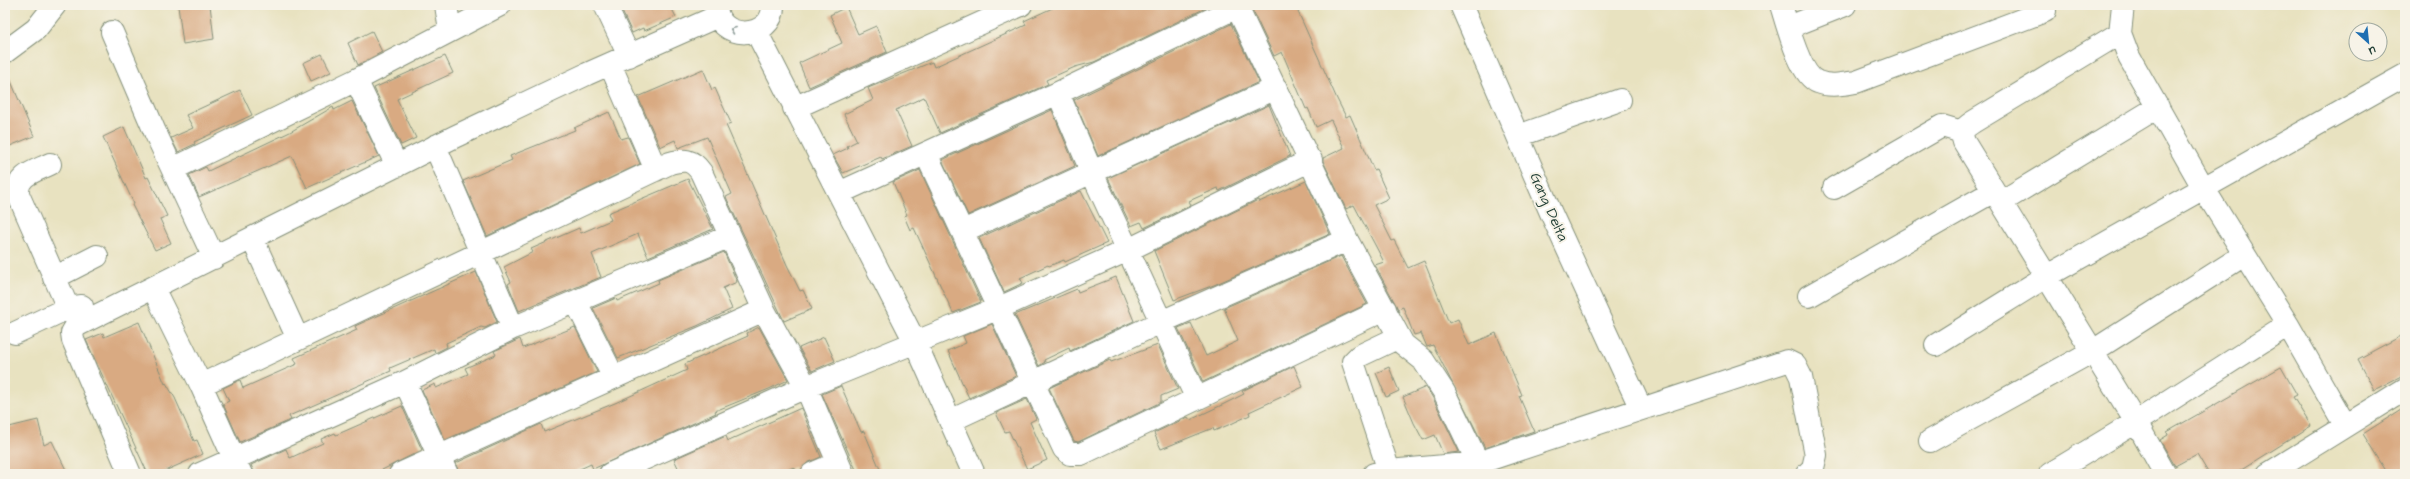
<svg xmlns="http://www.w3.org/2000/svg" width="2410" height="479" font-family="'Architects Daughter',sans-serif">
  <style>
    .building { fill: #d9aa82 }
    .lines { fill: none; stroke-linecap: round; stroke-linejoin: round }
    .minor-casing { stroke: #84907a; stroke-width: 24 }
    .minor { stroke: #fff; stroke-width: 22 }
    .oneway { stroke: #8f9e9a }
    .labels { text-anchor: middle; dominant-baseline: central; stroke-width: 4; stroke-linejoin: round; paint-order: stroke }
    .street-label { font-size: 15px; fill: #1f3d34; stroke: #f7f3e8 }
  </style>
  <rect width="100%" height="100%" fill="#f7f3e8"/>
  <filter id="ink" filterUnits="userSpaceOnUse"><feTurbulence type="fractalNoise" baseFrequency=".025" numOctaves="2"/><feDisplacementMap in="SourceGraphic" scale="8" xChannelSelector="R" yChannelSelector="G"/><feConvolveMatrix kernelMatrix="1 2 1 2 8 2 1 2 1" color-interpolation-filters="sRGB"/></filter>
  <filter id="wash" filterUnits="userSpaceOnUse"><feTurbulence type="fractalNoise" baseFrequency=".012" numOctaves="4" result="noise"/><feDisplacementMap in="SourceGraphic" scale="16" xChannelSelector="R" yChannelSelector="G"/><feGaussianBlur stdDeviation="0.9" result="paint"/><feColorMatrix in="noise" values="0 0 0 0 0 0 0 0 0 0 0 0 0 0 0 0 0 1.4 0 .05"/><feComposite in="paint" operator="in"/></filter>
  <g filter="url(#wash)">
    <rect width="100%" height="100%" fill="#e8e2c0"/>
    <g id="blocks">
      <path class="building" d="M186,5H210L214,39L183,44L178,6Z
        M619,5H670L676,17L644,31L643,28L632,33Z
        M1059,5H1212L1094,62L1075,67L1046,80L1048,84L940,133L924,97L896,110L912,146L882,159L881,157L843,173L833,155L848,148L847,146L857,141L844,114L873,100L868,88L932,62L934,67L1026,25L1024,21Z
        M1250,5H1295L1337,99L1346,117L1350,115L1374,170L1376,169L1389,198L1374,205L1392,241L1394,240L1408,268L1424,261L1449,323L1458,319L1469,345L1496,333L1522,395L1519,396L1534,431L1485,448L1433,345L1427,347L1421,333L1414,335L1403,307L1398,309L1375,265L1384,262L1354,205L1346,209L1323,161V158L1344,148L1331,120L1316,127L1308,108L1306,109L1282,52L1274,56Z
        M846,7L858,34L876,26L887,52L809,87L799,63L842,43L830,15Z
        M1231,24L1259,82L1098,156L1074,100Z
        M372,31L382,52L358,65L348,43Z
        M322,54L331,72L311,81L303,63Z
        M445,56L453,73L397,99L416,138L401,145L374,88Z
        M5,67L34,136L5,148Z
        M703,69L712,90L715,88L722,104L731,123L726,125L787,265L800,291L803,290L812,309L784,321L726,197L732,194L707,137L678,148L675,140L660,147L638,97Z
        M240,90L252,115L194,142L195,144L178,152L171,138L193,128L186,115Z
        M352,101L379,156L307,188L292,156L199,197L189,175L206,167L208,171L290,132L333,107L334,110Z
        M1269,105L1290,156L1219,191L1218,188L1189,201L1191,205L1144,228L1141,222L1131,226L1108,178Z
        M1052,110L1075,166L968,215L942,160Z
        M609,112L621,139L628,137L640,164L487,236L463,181L512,160L510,156L575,130L574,128Z
        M124,127L146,178L148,177L167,216L160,219L171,243L155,250L132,205L134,204L103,137Z
        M920,170L981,302L953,313L914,228L910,230L904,216L907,215L893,182Z
        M688,179L713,229L648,257L638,234L592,254L601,277L519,311L508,284L511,282L504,267L533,252L531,249L579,228L581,233L611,220L608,213Z
        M1306,181L1330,234L1214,285L1174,300L1154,251L1258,200L1259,202Z
        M1081,191L1107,243L1065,262L1064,260L1049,266L1048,265L1020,278L1023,283L1004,292L979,238Z
        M724,252L737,282L723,288L732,309L697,326L618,358L593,308L616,298L617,301L659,283L658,280Z
        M1341,256L1367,304L1203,382L1178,328L1191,323L1206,356L1238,341L1224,308Z
        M476,272L497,322L485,328L481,327L446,343L447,347L435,353L434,349L390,368L391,371L289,416L291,420L240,442L223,404L229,401L223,388L240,380L243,388L297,364L294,358L357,330L355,326Z
        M1116,277L1134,321L1070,351L1069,348L1044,360L1045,362L1039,366L1015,315L1077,289L1078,292Z
        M139,322L165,384L166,383L175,398L194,441L197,440L203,454L158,474H148L86,340L103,333L104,337Z
        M992,324L1016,376L969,398L948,351L966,343L963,336Z
        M575,327L597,372L445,440L422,390L435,384L436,388L468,374L465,368L496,355L494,351L520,339L523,348Z
        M759,327L788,380L769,389L715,411L716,413L593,469L591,464L569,474H459L456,463L541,424L544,432L615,403L687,370L685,364L748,336L747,333Z
        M2405,334V374L2374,390L2358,359Z
        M824,337L835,361L812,371L799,348Z
        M1158,345L1178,389L1161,396V402L1078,442L1074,441L1049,388L1110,360L1111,362Z
        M1294,366L1303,387L1249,412L1250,415L1233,423L1214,431L1213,428L1161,449L1154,433L1188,417L1190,420L1224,404L1244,394L1242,391Z
        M1389,367L1399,391L1386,397L1376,373Z
        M2281,367L2297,395L2293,397L2311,426L2235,474H2209L2197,454L2175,466L2160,440L2168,435L2167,432Z
        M841,386L861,432L864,431L882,474H858L822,394Z
        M1426,387L1433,398L1459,452L1443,454L1435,435L1423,440L1414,423L1403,397Z
        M1027,399L1036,419L1030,422L1047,460L1027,469L1009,431L1005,432L996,413Z
        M402,406L422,450L374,474H255L251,465L286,449L290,458L323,443L321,439L335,433L336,435Z
        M2405,407V474H2388L2363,434Z
        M801,408L821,457L807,463L801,470L797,472L794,467L777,474H681L674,459L726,436L728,441Z
        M38,420L44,445L52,441L68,474H5V428Z"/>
    </g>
  </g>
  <g filter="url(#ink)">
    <use href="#blocks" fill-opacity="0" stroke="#84907a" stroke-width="1"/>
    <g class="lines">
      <g class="minor-casing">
        <path id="minor" d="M446,5L450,31
          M605,5L629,56
          M716,5C716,42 774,41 773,5
          M1236,5L1347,240L1403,344L1423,360L1444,392L1478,463L1480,474
          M1461,5L1551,213L1641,409
          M1781,5C1787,24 1800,76 1818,82C1830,87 1843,84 1856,82L2045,11
          M2123,5L2120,33L2129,57L2204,189L2288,325L2345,425
          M1789,27L1845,5
          M756,31L915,342L974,474
          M112,32L155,132L214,258
          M2120,33L1973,122C1964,128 1960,131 1964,142L2136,422L2165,474
          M5,52L36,29L55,5
          M610,64L656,170
          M356,80L397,166
          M1058,93L1092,173L1197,399
          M794,108L1021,5
          M1518,136L1620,100
          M435,146L513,328
          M926,154L1064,449L1070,454H1081L1385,309
          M50,164C36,171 16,175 18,194L68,308
          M173,169L356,80L500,5
          M1834,188L1942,126L1962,132
          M839,193L1058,93L1237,7
          M2001,202L2158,107
          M963,231L1276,88
          M252,238L298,339
          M54,278L97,256
          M153,288L201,385L241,474
          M1809,296L1994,191
          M576,302L613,376
          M15,333L68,308L82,306
          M1936,345L2047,276L2405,75
          M405,382L447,474
          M201,385L670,163C684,159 692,159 701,172L764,310L806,387L843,474
          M950,421L1161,322L1347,240
          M1930,441L2093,351L2244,255
          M1389,471L1353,362L1359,356L1399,337
          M130,474L73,340L72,333L76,326L454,137L587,74L718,16
          M200,474L405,382L513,328L730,236
          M400,474L764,310
          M610,474L806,387L999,308L1128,250L1311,160
          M812,474L838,463
          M1374,474L1389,471L1478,463L1787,361L1795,365L1801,377L1816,455L1813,468L1807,474
          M2050,474L2136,422L2288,325
          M2268,474L2405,389"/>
      </g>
      <use href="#minor" class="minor"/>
    </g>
    <defs><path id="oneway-chevron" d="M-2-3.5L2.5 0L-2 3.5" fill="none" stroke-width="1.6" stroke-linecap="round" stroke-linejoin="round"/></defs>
    <use class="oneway" href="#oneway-chevron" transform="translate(733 30) rotate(-158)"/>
  </g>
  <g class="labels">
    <g class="street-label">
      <text transform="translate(1549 207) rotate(66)">Gang Delta</text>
    </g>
  </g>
  <rect width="2410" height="479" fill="none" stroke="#f7f3e8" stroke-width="20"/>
  <g transform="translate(2368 42) rotate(153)"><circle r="19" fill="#f7f3e8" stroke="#a1aaa0"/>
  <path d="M0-3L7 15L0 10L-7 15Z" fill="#1f6fb2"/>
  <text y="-6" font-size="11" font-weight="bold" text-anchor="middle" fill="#1f3d34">U</text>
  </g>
</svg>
